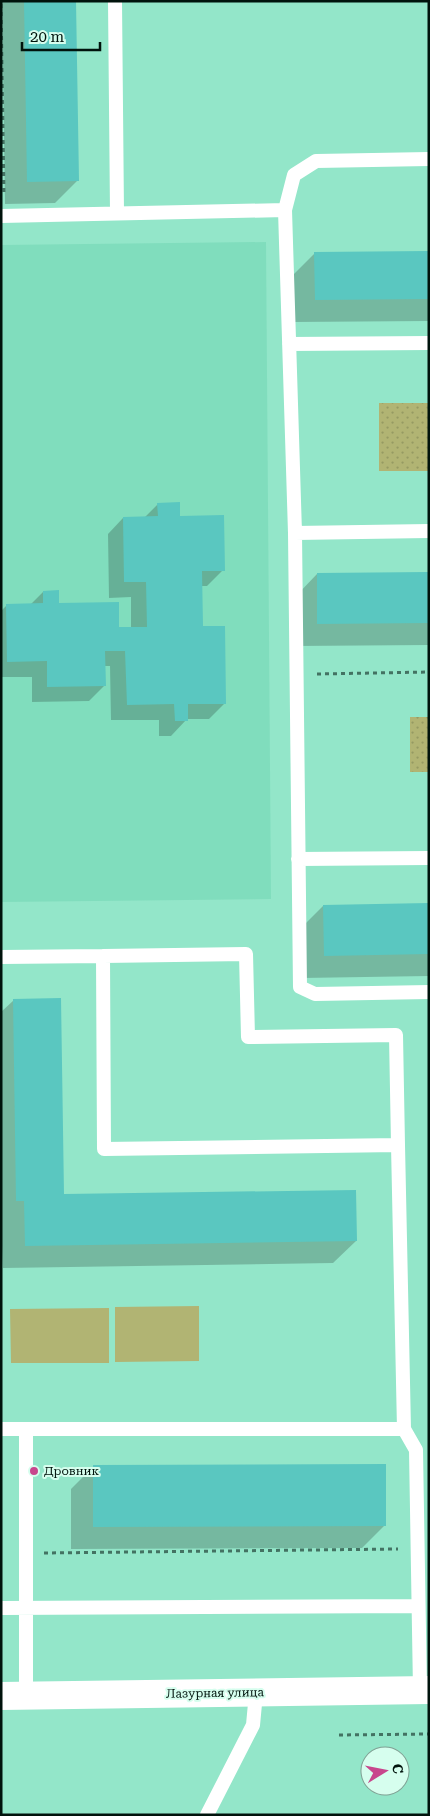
<svg xmlns="http://www.w3.org/2000/svg" width="430" height="1816" font-family="'Roboto Serif',serif">
  <style>
    .built { fill: #80ddbd }
    .green { fill: #b1b473 }
    .park { fill: url(#park-dots) }
    .shadow { fill: #0003 }
    .building { fill: #5ac7c0 }
    .lines { fill: none; stroke-linecap: round; stroke-linejoin: round }
    .path { stroke: #437262; stroke-width: 3; stroke-dasharray: 4 4; stroke-linecap: butt }
    .service { stroke: #fff; stroke-width: 14 }
    .minor { stroke: #fff; stroke-width: 28 }
    .poi-dot { fill: #c8468d; stroke: #d6feee; stroke-width: 2 }
    .labels { text-anchor: middle; dominant-baseline: central; stroke-width: 4; stroke-linejoin: round; paint-order: stroke }
    .poi-label { font-size: 12px; fill: #00130c; stroke: #d6feee; text-anchor: start }
    .street-label { font-size: 12px; fill: #00130c; stroke: #d6feee }
  </style>
  <defs>
    <pattern id="park-dots" width="8" height="8" patternUnits="userSpaceOnUse" patternTransform="scale(1.25)"><rect width="8" height="8" fill="#b1b473"/><path d="M2 2h.1M6 6h.1" fill="none" stroke="#969a62" stroke-width="1.8" stroke-linecap="round"/></pattern>
  </defs>
  <rect width="100%" height="100%" fill="#93e6c9"/>
  <path class="built" d="M266,242L271,899L1,902V245Z"/>
  <path class="green" d="M199,1306V1361L115,1362V1307Z
    M109,1308V1363H11L10,1309Z"/>
  <path class="park" d="M379,403H429V471H379Z
    M410,717H429V772H410Z"/>
  <path class="shadow" d="M2,1H75L77,181L55,203L5,204Z
    M315,253H429V321L293,322L292,276Z
    M158,504L179,517L223,570L207,586H201L202,627L225,703L209,719H187L171,736H159V720H111L110,666H104L105,685L89,701L32,702V677H1V611L7,605H30L43,592L58,604L118,628H131V597L109,598L108,534L123,518L145,517Z
    M429,573V645L295,646V597L317,574Z
    M429,904V976L302,978L301,928L323,906Z
    M14,1000L63,1195L356,1241L333,1263L3,1268L1,1223V1012Z
    M94,1466L385,1525L362,1548L71,1549V1489Z"/>
  <path class="building" d="M24,1H76L79,181L27,182Z
    M429,251V299L315,300L314,252Z
    M180,502V516L224,515L225,571H202L203,626H225L226,704H188V721H175L174,704L127,705L125,651H105L106,686L47,687V661L7,662L6,604L43,603V591L59,590V603L119,602V627H147L146,582H124L123,517L158,516L157,503Z
    M429,572V623L317,624V573Z
    M429,903V954L324,956L323,905Z
    M61,998L64,1194L356,1190L357,1241L25,1246L24,1201H16L13,999Z
    M386,1464V1526L93,1527V1465Z"/>
  <g class="lines">
    <path class="path" d="M1,4L4,196
      M317,674L429,672
      M44,1553L398,1549
      M339,1735L429,1734"/>
    <path class="service" d="M115,1L117,213
      M429,159L316,161L294,175L285,210L295,533L300,987L315,994L429,992
      M1,216L285,210
      M289,344L429,343
      M295,533L429,531
      M298,859L429,858
      M103,956L246,954L248,1037L396,1035L398,1145
      M1,957L103,956L104,1149L398,1145L404,1429L416,1450L420,1690
      M1,1429H404
      M1,1608L418,1606
      M26,1696V1430
      M207,1815L253,1725L256,1693"/>
    <path class="minor" d="M1,1696L429,1690"/>
  </g>
  <circle class="poi-dot" cx="34" cy="1471" r="5"/>
  <g class="labels">
    <g class="poi-label">
      <text x="44" y="1471">Дровник</text>
    </g>
    <g class="street-label">
      <text transform="translate(215 1693) rotate(-1)">Лазурная улица</text>
    </g>
  </g>
  <rect width="430" height="1816" fill="none" stroke="#00130c" stroke-width="5"/>
  <g transform="translate(385 1771) rotate(80)"><circle r="24" fill="#d6feee" stroke="#80a094"/>
  <path d="M0-4L9 19L0 12L-9 19Z" fill="#c8468d"/>
  <text y="-8" font-size="14" font-weight="bold" text-anchor="middle" fill="#00130c">С</text>
  </g>
  <path d="M22 42v8h78v-8" fill="none" stroke="#00130c" stroke-width="2.5"/>
  <text x="30" y="42" font-size="15" fill="#00130c" stroke="#d6feee" stroke-width="4" paint-order="stroke">20 m</text>
</svg>
